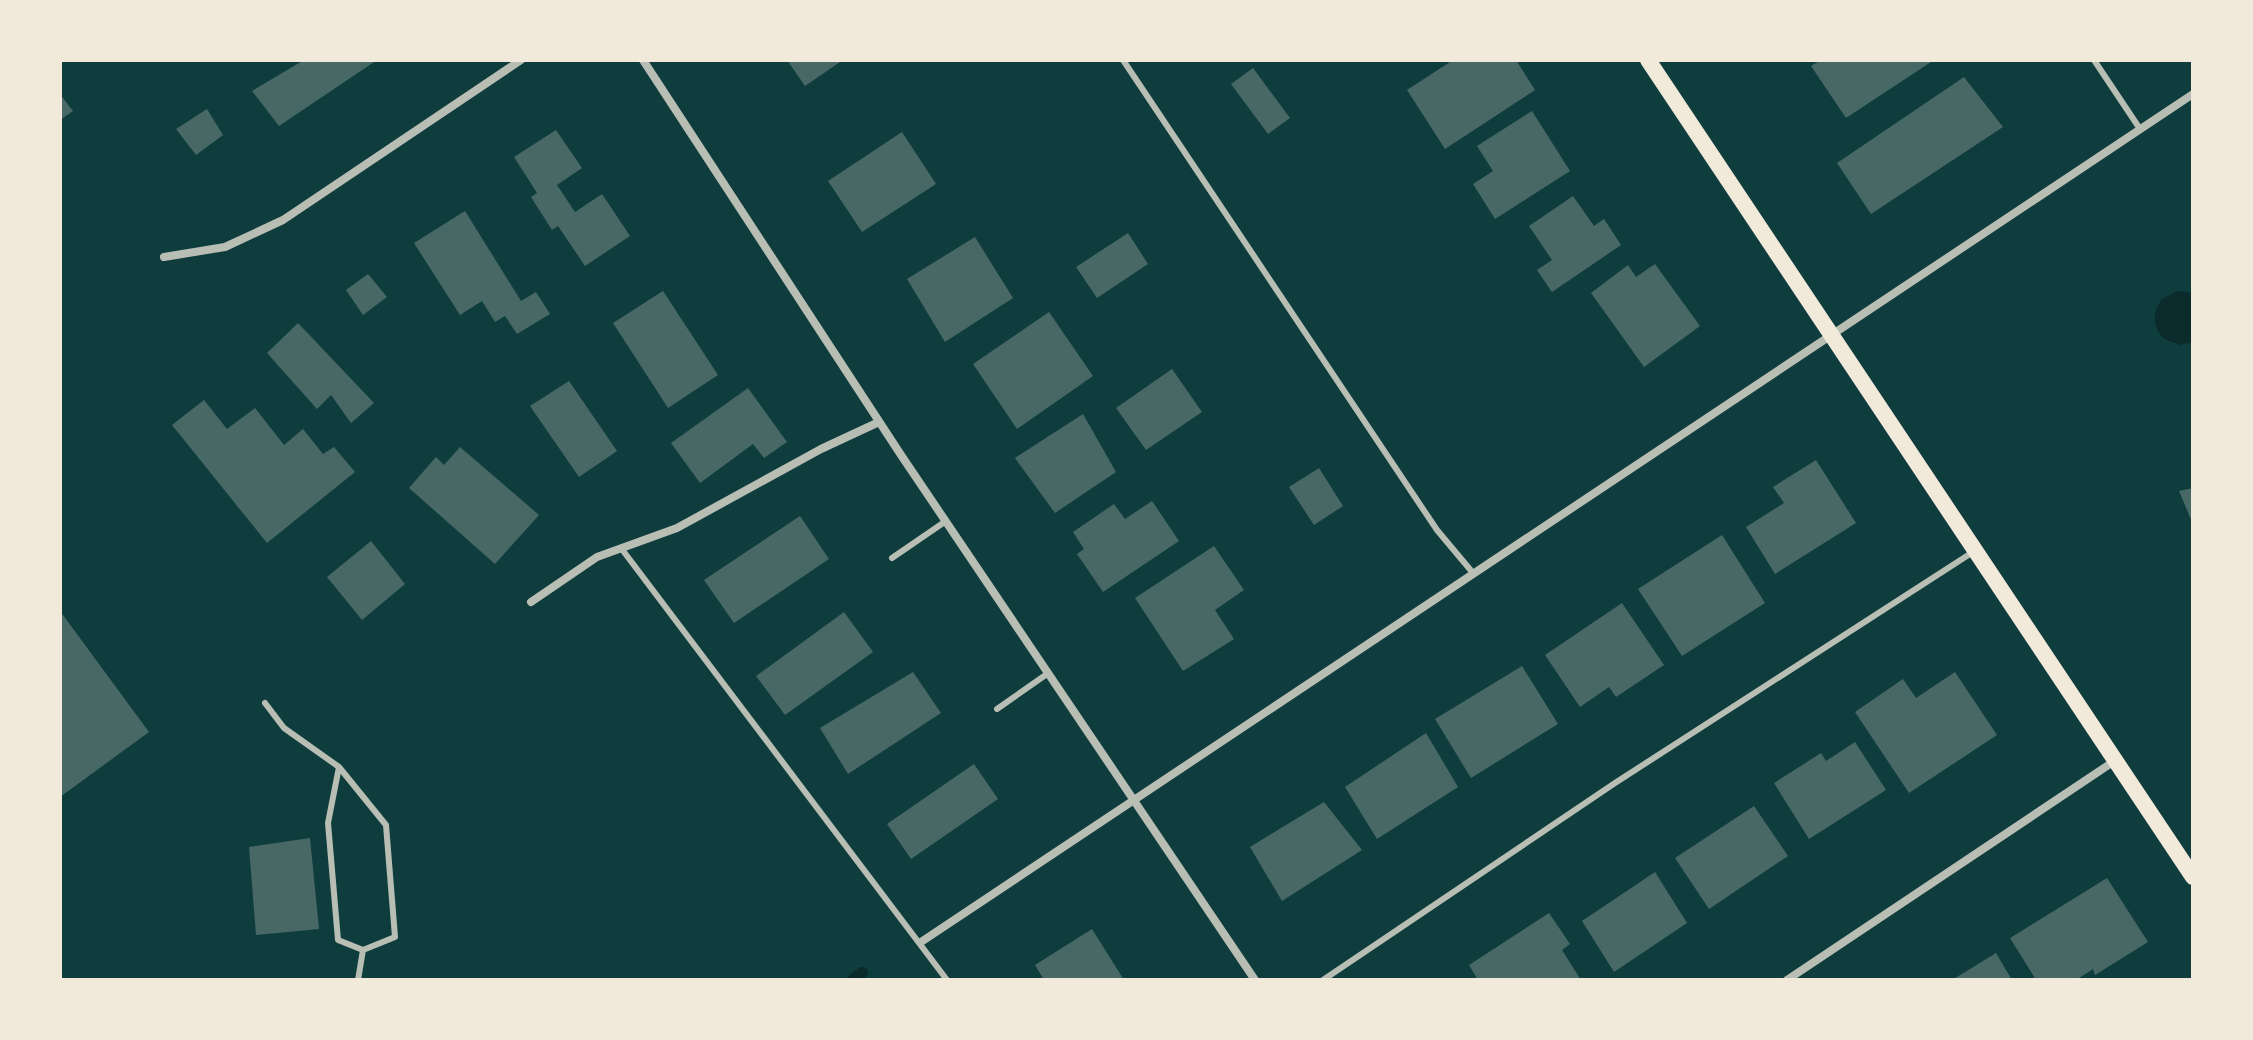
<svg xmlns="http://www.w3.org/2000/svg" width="2253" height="1040" font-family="'Source Serif 4',serif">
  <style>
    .water { fill: #0a2a2b }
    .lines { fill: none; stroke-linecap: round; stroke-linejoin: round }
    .stream { stroke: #0a2a2b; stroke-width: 12 }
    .building { fill: #486865 }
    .service { stroke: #b8beb3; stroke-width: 6 }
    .minor { stroke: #b8beb3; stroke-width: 8 }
    .secondary { stroke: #f1e9da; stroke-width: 16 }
  </style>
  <rect width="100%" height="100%" fill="#0f3d3e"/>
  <path class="water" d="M2178,291L2193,293V342L2180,345L2164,339C2152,326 2152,313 2162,299Z"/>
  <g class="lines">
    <path class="stream" d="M853,980L862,973"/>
  </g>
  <path class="building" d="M304,60H377L279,126L252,91Z
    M787,60H843L805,86Z
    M1453,60H1516L1535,90L1445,149L1407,90Z
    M1821,60H1934L1846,118L1811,66Z
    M1253,68L1290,118L1268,134L1231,84Z
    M1964,77L2003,127L1871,214L1837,163Z
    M60,94L73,111L60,120Z
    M207,109L223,135L196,155L176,129Z
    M1532,111L1570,171L1495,219L1473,184L1493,171L1477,146Z
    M556,130L582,168L557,185L575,212L602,194L630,236L585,266L558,226L552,230L531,197L537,193L514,157Z
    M902,132L936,184L862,232L828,181Z
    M1573,196L1594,226L1604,219L1621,245L1552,292L1537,270L1552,260L1529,226Z
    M465,211L521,301L536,292L550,314L517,334L505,316L495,322L482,301L460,315L414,243Z
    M1128,233L1148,264L1097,298L1076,267Z
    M975,237L1013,298L945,342L907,279Z
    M1655,264L1700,326L1644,367L1591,293L1628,265L1636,277Z
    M368,274L387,297L363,315L346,290Z
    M663,291L718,375L668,408L613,323Z
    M1049,312L1093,376L1017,429L973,364Z
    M298,323L374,403L351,423L331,395L317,409L267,353Z
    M1172,369L1202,412L1146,450L1116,408Z
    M569,381L617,451L579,477L530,406Z
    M748,388L787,442L764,458L753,444L700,483L671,443Z
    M204,400L227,429L255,408L284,445L303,429L323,454L334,447L355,472L267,543L172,425Z
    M1083,414L1116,472L1055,513L1015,458Z
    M460,447L539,515L495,564L409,488L436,457L444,465Z
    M1816,460L1856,523L1775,574L1746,527L1784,503L1773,487Z
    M1319,468L1343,506L1314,525L1289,487Z
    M2193,488V524L2179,491Z
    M1152,501L1179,541L1103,592L1077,554L1084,549L1073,532L1114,504L1125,519Z
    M800,516L829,559L734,623L704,580Z
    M1722,535L1765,603L1682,656L1638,589Z
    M371,541L405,584L362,620L327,577Z
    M1214,546L1244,590L1215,610L1234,639L1183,671L1135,598Z
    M1622,603L1664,665L1616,697L1609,687L1580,707L1545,655Z
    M60,611L149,732L60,797Z
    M844,612L873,652L785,715L756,676Z
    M1522,666L1558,724L1471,778L1435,719Z
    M913,672L941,713L848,774L820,728Z
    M1955,672L1997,735L1909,793L1855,712L1903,679L1916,698Z
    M1426,733L1458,787L1377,839L1345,787Z
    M1855,742L1886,790L1809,839L1774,783L1821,753L1826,761Z
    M974,764L998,799L911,859L887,824Z
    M1324,802L1362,850L1282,901L1250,847Z
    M1754,806L1788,856L1709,909L1675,858Z
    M310,838L319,929L256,935L249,847Z
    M1655,872L1687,923L1614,972L1582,921Z
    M2107,878L2148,942L2095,975L2093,969L2076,980H2036L2010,938Z
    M1549,913L1570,944L1562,950L1581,980H1478L1469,965Z
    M1092,929L1124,980H1044L1035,965Z
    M1996,953L2012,980H1952Z"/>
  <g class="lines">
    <path class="service" d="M1123,60L1437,530L1473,573
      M2094,60L2140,129
      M621,548L947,980
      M892,558L946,521
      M265,703L284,728L339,767L386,825L395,937L363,950L338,940L328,823L339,767
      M997,709L1047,674
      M358,980L363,950
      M1323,980L1615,783L1973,552"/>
    <path class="minor" d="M643,60L901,455L1255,980
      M164,257L225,247L283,220L521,60
      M531,602L597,557L677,528L821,449L879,422
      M921,942L2193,94
      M1787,980L2116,760"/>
    <path class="secondary" d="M1648,60L2193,877"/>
  </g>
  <rect width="2253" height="1040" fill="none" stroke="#f1e9da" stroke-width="124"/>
</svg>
